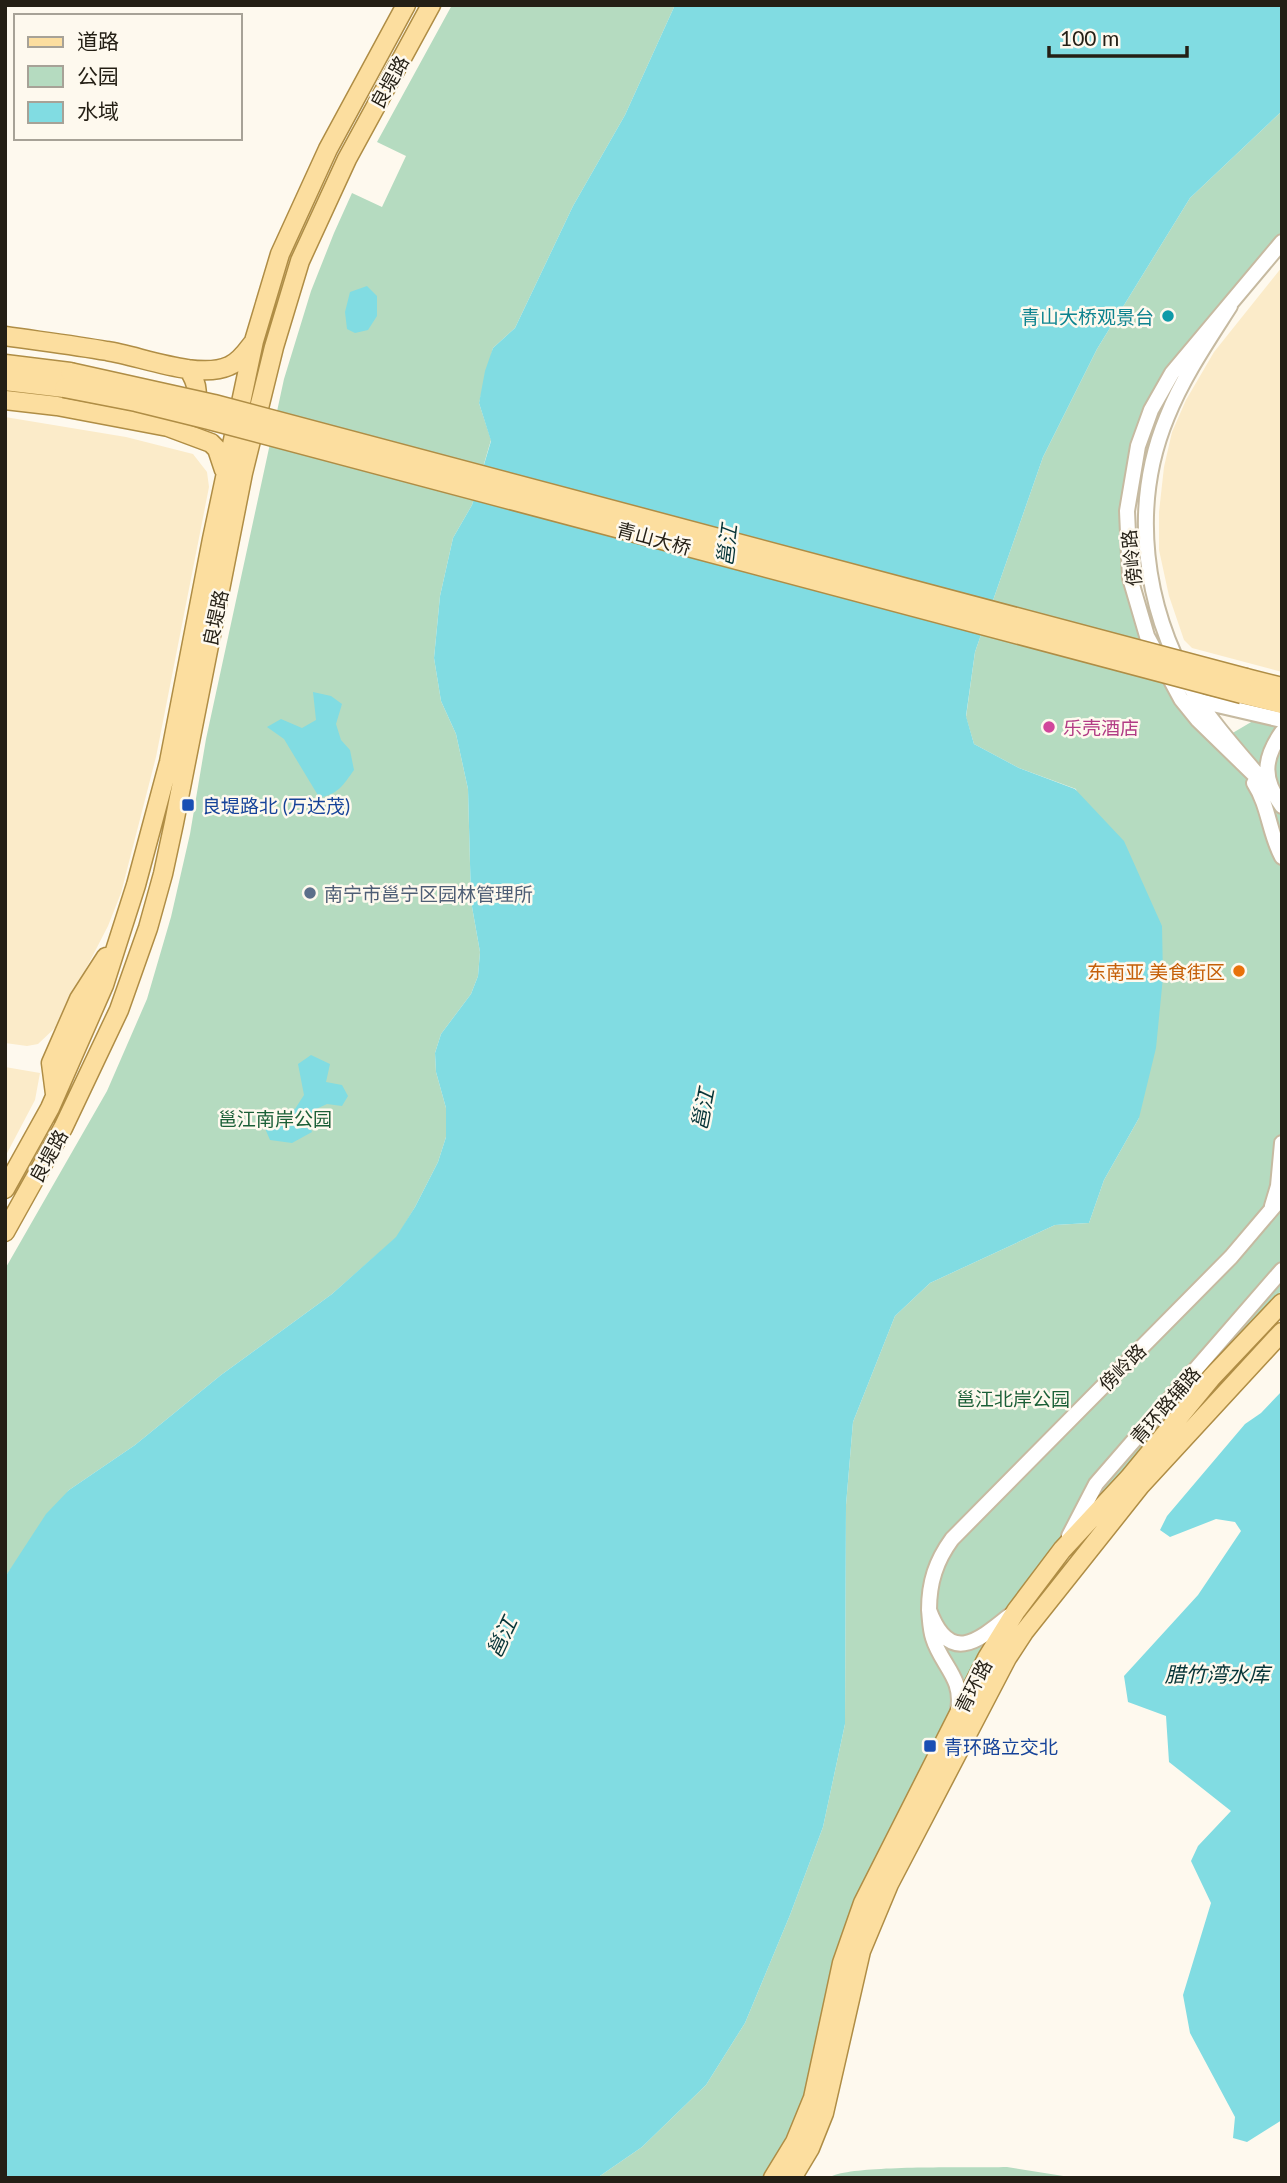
<svg xmlns="http://www.w3.org/2000/svg" width="1287" height="2183" font-family="Lato,'Noto Sans SC',sans-serif">
  <style>
    .built { fill: #fbebc9 }
    .green { fill: #b5dbc0 }
    .water { fill: #81dce2 }
    .lines { fill: none; stroke-linecap: round; stroke-linejoin: round }
    .minor-casing { stroke: #c6baa1; stroke-width: 18 }
    .major-casing { stroke: #af8d45; stroke-width: 21 }
    .minor { stroke: #fff; stroke-width: 14 }
    .major { stroke: #fcde9f; stroke-width: 18 }
    .major-bridge-casing { stroke: #af8d45; stroke-width: 21; stroke-linecap: butt }
    .major-bridge { stroke: #fcde9f; stroke-width: 18 }
    .culture-dot { fill: #0f9aa8; stroke: #fef9ee; stroke-width: 2.5 }
    .hotel-dot { fill: #d1479c; stroke: #fef9ee; stroke-width: 2.5 }
    .transit-dot { fill: #1a4fb4; stroke: #fef9ee; stroke-width: 2.5 }
    .service-dot { fill: #5c6f8a; stroke: #fef9ee; stroke-width: 2.5 }
    .food-dot { fill: #e8710a; stroke: #fef9ee; stroke-width: 2.5 }
    .labels { text-anchor: middle; dominant-baseline: central; stroke-width: 5; stroke-linejoin: round; paint-order: stroke }
    .street-label { font-size: 19px; fill: #241f15; stroke: #fef9ee }
    .culture-label { font-size: 19px; fill: #0d838f; stroke: #fef9ee; text-anchor: end }
    .hotel-label { font-size: 19px; fill: #b23c85; stroke: #fef9ee; text-anchor: start }
    .transit-label { font-size: 19px; fill: #164399; stroke: #fef9ee; text-anchor: start }
    .service-label { font-size: 19px; fill: #4e5e75; stroke: #fef9ee; text-anchor: start }
    .food-label { font-size: 19px; fill: #c56008; stroke: #fef9ee; text-anchor: end }
    .park-label { font-size: 19px; fill: #1b5f37; stroke: #fef9ee }
    .water-label { font-size: 21px; font-style: italic; fill: #073538; stroke: #fef9ee }
  </style>
  <rect width="100%" height="100%" fill="#fef9ee"/>
  <path class="built" d="M1282,267V672L1192,648L1184,640L1169,596L1159,550V512L1164,467L1172,432L1186,400L1214,352Z
    M5,417L126,437L193,454L207,472L209,487L156,757L121,893L108,926L56,1027L38,1044L27,1046L5,1043Z
    M5,1067L40,1073L35,1100L5,1157Z"/>
  <path class="green" d="M452,5H675L625,115L573,206L515,328L493,348L479,403L491,440L472,505L453,538L440,596L434,658L441,701L456,734L468,789L471,901L480,952L478,976L471,994L441,1034L435,1053L436,1072L446,1108V1137L438,1162L415,1207L397,1237L332,1294L221,1375L135,1445L69,1490L5,1577V1269L107,1091L147,999L171,917L190,834L206,739L284,379L311,291L334,233L352,193L382,207L406,156L377,142Z
    M1282,111V242L1172,374L1132,477L1139,612L1181,699L1219,741L1282,704V1289L1255,1332L1129,1478L987,1658L820,2071L773,2178H597L642,2147L706,2085L745,2023L790,1915L823,1827L845,1724L846,1505L853,1422L895,1316L930,1283L1055,1225L1089,1223L1104,1180L1139,1118L1076,789L1019,768L974,744L966,717L975,652L1043,457L1097,349L1190,198Z
    M1007,2167L1076,2178H829C843,2164 980,2168 1007,2167Z"/>
  <path class="water" d="M675,5H1282V111L1190,198L1097,349L1043,457L975,652L966,716L974,744L1019,768L1075,789L1124,841L1162,926L1163,977L1156,1048L1139,1118L1104,1180L1089,1223L1055,1225L930,1283L895,1316L853,1422L846,1505L845,1724L823,1827L790,1915L745,2023L706,2085L642,2147L597,2178H5V1577L46,1514L69,1490L135,1445L221,1375L332,1294L396,1237L415,1207L438,1162L446,1137V1108L436,1072L435,1053L441,1034L471,994L478,976L480,952L471,901L468,789L456,734L441,701L434,658L440,596L453,538L472,505L491,441L479,403L485,371L493,348L515,328L573,206L625,115Z
    M367,286L377,296V316L368,330L355,333L347,329L345,312L350,292Z
    M313,692L331,696L342,704L336,724L341,740L350,750L354,770C344,784 337,796 319,797L284,739L267,727L281,719L302,728L316,720Z
    M311,1055L330,1064L326,1082L342,1085L348,1096L342,1106L327,1104L314,1110L309,1123L312,1132L292,1143L270,1140L264,1126L273,1112L295,1109L304,1095L298,1064Z
    M1282,1391V2120L1247,2142L1233,2138L1235,2117L1190,2033L1183,1995L1211,1903L1191,1861L1198,1846L1231,1811L1169,1762L1166,1716L1128,1702L1124,1676L1198,1595L1241,1531L1235,1522L1216,1519L1170,1537L1160,1530L1167,1516L1245,1424L1261,1413Z"/>
  <g class="lines">
    <g class="minor-casing">
      <path id="minor" d="M1230,306C1207,342 1183,377 1167,417C1130,506 1144,606 1191,688C1210,723 1248,762 1273,793L1198,720L1181,699L1147,636L1130,578L1127,511L1138,446L1151,410L1172,373L1282,242
        M1200,701L1282,720
        M1282,732C1263,759 1262,779 1282,806
        M1254,783C1269,806 1269,833 1282,857
        M1272,1206L1278,1186L1282,1143
        M1069,1536L1096,1484L1282,1270
        M929,1610C929,1582 936,1561 952,1539L1231,1257L1282,1197
        M958,1710C964,1678 941,1665 933,1638C930,1629 930,1619 929,1610C949,1664 976,1643 1009,1616"/>
    </g>
    <g class="major-casing">
      <path id="major" d="M5,336C39,341 73,345 107,351C140,356 198,380 229,366C239,362 246,352 252,344
        M5,364L70,372
        M188,369C199,385 199,396 191,414
        M5,381L64,388
        M5,400L57,406L168,427L211,443L217,449L224,470
        M1246,678L1282,687
        M1242,694L1282,704
        M55,1094L51,1063L79,999L106,957
        M5,1189L50,1108L104,985L136,885L169,762L212,539L254,341L280,254L328,149L406,5
        M5,1232L63,1128L119,1010L148,928L163,874L174,823L243,473L274,347L300,261L347,159L431,5
        M773,2178L795,2142L813,2098L842,1963L863,1903L987,1658L1016,1611L1062,1550L1129,1478L1212,1377L1282,1303
        M792,2178L810,2148L824,2113L861,1951L889,1884L1007,1658L1024,1632L1140,1486L1282,1332"/>
    </g>
    <use href="#minor" class="minor"/>
    <use href="#major" class="major"/>
    <g class="major-bridge-casing">
      <path id="major-bridge" d="M70,372L214,404L1246,678
        M64,388L136,402L209,420L1242,694"/>
    </g>
    <use href="#major-bridge" class="major-bridge"/>
  </g>
  <circle class="culture-dot" cx="1168" cy="316" r="7"/>
  <circle class="hotel-dot" cx="1049" cy="727" r="7"/>
  <g class="transit-dot">
    <rect x="181" y="798" width="14" height="14" rx="3.5"/>
    <rect x="923" y="1739" width="14" height="14" rx="3.5"/>
  </g>
  <circle class="service-dot" cx="310" cy="893" r="7"/>
  <circle class="food-dot" cx="1239" cy="971" r="7"/>
  <g class="labels">
    <g class="street-label">
      <text transform="translate(389 82) rotate(-61)">良堤路</text>
      <text transform="translate(654 538) rotate(15)">青山大桥</text>
      <text transform="translate(1131 558) rotate(-96)">傍岭路</text>
      <text transform="translate(215 618) rotate(-78)">良堤路</text>
      <text transform="translate(48 1156) rotate(-61)">良堤路</text>
      <text transform="translate(1122 1367) rotate(-45)">傍岭路</text>
      <text transform="translate(1165 1405) rotate(-49)">青环路辅路</text>
      <text transform="translate(973 1686) rotate(-63)">青环路</text>
    </g>
    <g class="culture-label">
      <text x="1154" y="316">青山大桥观景台</text>
    </g>
    <g class="hotel-label">
      <text x="1063" y="727">乐壳酒店</text>
    </g>
    <g class="transit-label">
      <text x="202" y="805">良堤路北 (万达茂)</text>
      <text x="944" y="1746">青环路立交北</text>
    </g>
    <g class="service-label">
      <text x="324" y="893">南宁市邕宁区园林管理所</text>
    </g>
    <g class="food-label">
      <text x="1225" y="971">东南亚 美食街区</text>
    </g>
    <g class="park-label">
      <text x="275" y="1118">邕江南岸公园</text>
      <text x="1013" y="1398">邕江北岸公园</text>
    </g>
    <g class="water-label">
      <text transform="translate(726 545) rotate(-83)">邕江</text>
      <text transform="translate(702 1109) rotate(-79)">邕江</text>
      <text transform="translate(501 1637) rotate(-65)">邕江</text>
      <text x="1217" y="1673">腊竹湾水库</text>
    </g>
  </g>
  <rect width="1287" height="2183" fill="none" stroke="#241f15" stroke-width="14"/>
  <rect x="14" y="14" width="228" height="126" fill="#fef9ee" stroke="#a7a297" stroke-width="2"/>
  <rect x="28" y="37" width="35" height="10" fill="#fcde9f" stroke="#a7a297" stroke-width="2"/>
  <text x="77" y="49" font-size="21" fill="#241f15">道路</text>
  <rect x="28" y="66" width="35" height="21" fill="#b5dbc0" stroke="#a7a297" stroke-width="2"/>
  <text x="77" y="84" font-size="21" fill="#241f15">公园</text>
  <rect x="28" y="102" width="35" height="21" fill="#81dce2" stroke="#a7a297" stroke-width="2"/>
  <text x="77" y="119" font-size="21" fill="#241f15">水域</text>
  <path d="M1049 46v10h138v-10" fill="none" stroke="#241f15" stroke-width="3.5"/>
  <text x="1060" y="46" font-size="21" fill="#241f15" stroke="#fef9ee" stroke-width="5" paint-order="stroke">100 m</text>
</svg>
